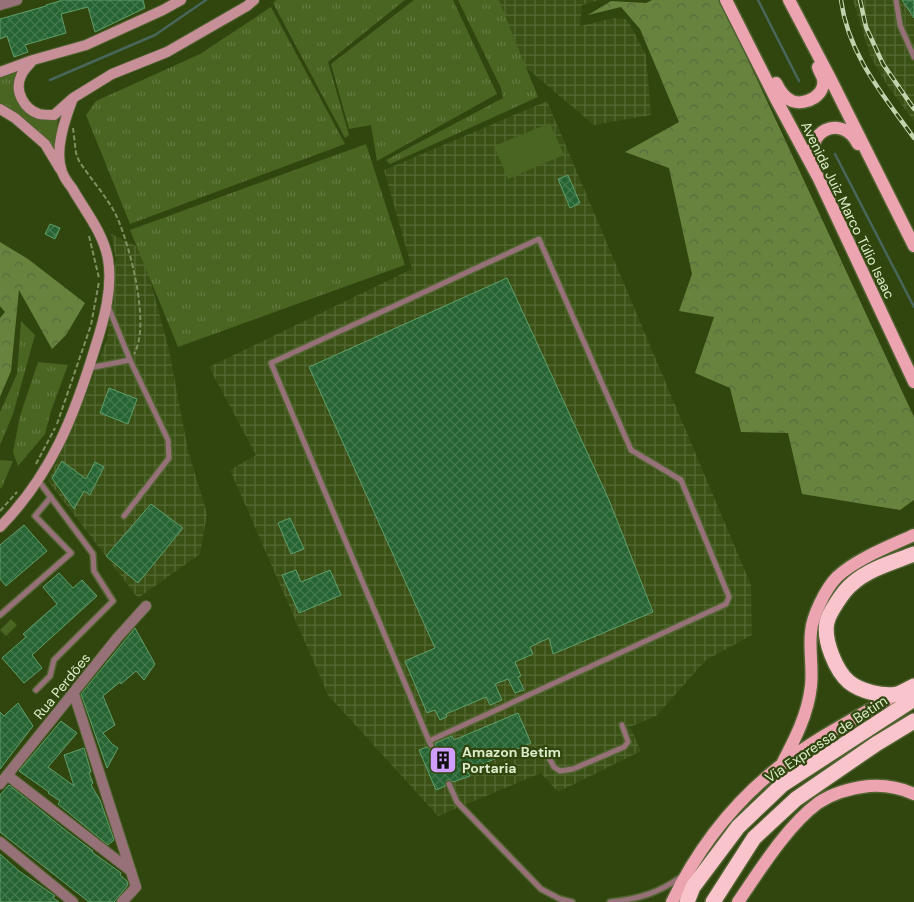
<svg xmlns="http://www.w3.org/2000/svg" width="914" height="902" font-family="'DM Sans',sans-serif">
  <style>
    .industrial { fill: url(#industrial-grid) }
    .grass { fill: url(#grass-tufts) }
    .forest { fill: url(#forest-crowns) }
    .garden { fill: #4a6422 }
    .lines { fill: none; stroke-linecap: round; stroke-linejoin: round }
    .stream { stroke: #48665a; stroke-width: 2.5 }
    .building { fill: url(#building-cross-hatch); stroke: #609e69 }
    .lane-casing { stroke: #506330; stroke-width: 8 }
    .street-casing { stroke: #506330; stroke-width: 12 }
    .secondary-casing { stroke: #506330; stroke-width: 12 }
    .primary-casing { stroke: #506330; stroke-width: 15 }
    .highway-casing { stroke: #506330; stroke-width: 18 }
    .path { stroke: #7e9163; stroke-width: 2; stroke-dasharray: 5 2.5; stroke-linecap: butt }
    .lane { stroke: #967278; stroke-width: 5 }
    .street { stroke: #967278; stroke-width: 10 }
    .secondary { stroke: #c78f98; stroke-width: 10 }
    .primary { stroke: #eca4b1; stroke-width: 12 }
    .highway { stroke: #f9c4cc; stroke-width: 15 }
    .rail-casing { stroke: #c2d2ac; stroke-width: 4.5 }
    .rail { stroke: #31450f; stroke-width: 2.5; stroke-dasharray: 8; stroke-linecap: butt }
    .labels { text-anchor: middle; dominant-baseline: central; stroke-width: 4.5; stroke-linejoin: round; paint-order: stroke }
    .street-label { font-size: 14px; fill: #dcecc9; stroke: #31450f }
    .poi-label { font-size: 14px; font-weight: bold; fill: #dcecc9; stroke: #31450f; text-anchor: start }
  </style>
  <defs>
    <pattern id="industrial-grid" width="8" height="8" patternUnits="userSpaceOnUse" patternTransform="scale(1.25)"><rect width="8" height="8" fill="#3a5014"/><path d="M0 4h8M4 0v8" fill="none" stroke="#566935"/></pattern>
    <pattern id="grass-tufts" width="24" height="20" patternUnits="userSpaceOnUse" patternTransform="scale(1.25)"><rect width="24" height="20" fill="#4a6422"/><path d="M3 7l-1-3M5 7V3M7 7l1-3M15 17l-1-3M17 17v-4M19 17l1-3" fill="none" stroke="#647a41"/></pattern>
    <pattern id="forest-crowns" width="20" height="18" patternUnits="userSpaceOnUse" patternTransform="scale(1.25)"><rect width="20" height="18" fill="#67833e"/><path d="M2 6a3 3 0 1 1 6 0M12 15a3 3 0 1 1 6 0" fill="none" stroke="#586b3d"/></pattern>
    <pattern id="building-cross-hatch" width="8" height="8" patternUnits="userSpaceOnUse" patternTransform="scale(1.25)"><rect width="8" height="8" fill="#266433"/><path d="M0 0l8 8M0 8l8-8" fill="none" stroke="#457a4f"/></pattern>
  </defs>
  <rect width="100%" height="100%" fill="#31450f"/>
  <path class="industrial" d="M499,0H600L582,5L580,26L614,18L627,19L646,55L651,115L594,125L511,55Z
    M853,0H914V121L889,88L871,58Z
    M547,101L751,585L752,635L706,660L656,716L630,727L641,751L558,792L541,773L438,816L328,695L230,470L256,455L209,367L412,269L384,170Z
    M111,234L142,249L169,350L188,450L207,514L200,554L138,598L48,481L83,403L107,339L116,259Z"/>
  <path class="grass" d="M276,0H405L328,62L349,135L345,138L273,3Z
    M414,0H453L497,94L377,161L371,125L349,129L331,64Z
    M458,0H499L538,97L390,164L386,160L503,98L501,88Z
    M271,7L345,144L130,224L86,115L96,101L200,54Z
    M17,70L16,97L26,111L58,117L56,156C41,135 26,113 0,105V77Z
    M366,144L405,265L178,347L130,230Z
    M21,321L35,335L13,414L0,445V412L17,374Z
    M38,362L68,365L51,411L45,434L18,466L13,452L20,416Z
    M0,460L13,461L2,487L0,489Z"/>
  <path class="forest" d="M652,0H720L914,417V500L900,510L802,494L788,433L741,432L730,388L695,373L714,317L679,311L692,274L669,168L625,152L679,122L640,29L621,7L588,15L611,1L646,3Z
    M0,242L28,259L85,303L66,335L52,349L19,290L11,371L0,397V318L5,312L0,306Z"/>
  <path class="garden" d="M550,123L564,155L508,179L494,146Z
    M11,619L17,625L6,636L0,630Z"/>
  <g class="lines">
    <path class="stream" d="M758,0L799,81
      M50,80L155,35L206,0
      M835,154L914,307"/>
  </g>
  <path class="building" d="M60,0H143L145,8L95,32L88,7L61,14L66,33L25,45L28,52L14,57L7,36L0,39V19L46,6V5L60,1Z
    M902,0H914V18Z
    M568,175L580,203L570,208L558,179Z
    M50,224L60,228L55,239L45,234Z
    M507,278L609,500L653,612L553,654L549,638L530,647L533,654L515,662L521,676L518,677L524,690L515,693L508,679L495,684L502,700L490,705L486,697L446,714L447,717L440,720L435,710L427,713L405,661L435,648L309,367Z
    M109,388L137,399L128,424L100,413Z
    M62,461L86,479L95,462L104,467L90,495L84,491L74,509L52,478Z
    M151,504L183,528L138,583L106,556Z
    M290,518L304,549L291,554L278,523Z
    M24,525L47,551L6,586L0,579V545Z
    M296,570L301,582L330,570L341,595L299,613L282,575Z
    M59,573L73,588L82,580L97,596L32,655L42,668L24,683L2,658L26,637L23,634L57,604L43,587Z
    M135,628L155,664L144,680L136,671L121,684L120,682L103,696L115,725L103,733L112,744L118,748L107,768L81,694Z
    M18,703L33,726L0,769V712L4,716Z
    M518,713L531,743L467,771L470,776L453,782L450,780H447L445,786L436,790L419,750L427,747L432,749L435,747V743L452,736L454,740Z
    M61,721L77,733L48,767L74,786L64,755L84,748L91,772L89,773L93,783L91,785L100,800L114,840L108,845L58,804L60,801L48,793L49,792L19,771Z
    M9,785L69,833L93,851L92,852L121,873L120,875L127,881L128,885L114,902H89L0,832V795Z
    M0,854L19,871L55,896L53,898L59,902H0Z"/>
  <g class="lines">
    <g class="lane-casing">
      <path id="lane" d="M896,0L900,25L914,57
        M108,306L130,360L168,440L169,458L124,516
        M89,368L130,360
        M0,615L71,553L35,516L51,497
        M36,690L50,676L54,660L113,601L94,571L93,554L38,480
        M429,741L726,604L729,597L681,480L631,450L539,239L271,363L429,741L431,745
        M548,756L554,767L560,771L573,769L624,747L628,742L622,725
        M449,784L457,802L541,889L560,899L572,902
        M610,902C639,899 658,893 681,877"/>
    </g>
    <g class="street-casing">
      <path id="street" d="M0,5L17,0
        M74,694L136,887L122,902
        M7,775L131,871
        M0,784L118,637L146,606
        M0,842L73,902"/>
    </g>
    <g class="secondary-casing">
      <path id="secondary" d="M33,60C29,65 23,70 21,76C14,91 24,109 39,114C43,115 49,115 54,115L73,98L112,74L167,52L247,6L254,0
        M0,72L33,60L86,45L163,10L181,0
        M0,109L15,118L45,144L60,169
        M0,527C51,475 74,417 95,348C104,320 113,288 108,259C103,232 85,211 72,188C68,183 64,177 62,172C54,150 65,119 73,98"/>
    </g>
    <g class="primary-casing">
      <path id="primary" d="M726,0L777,101L819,179L914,382
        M789,0L830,78L914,246
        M776,83C780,91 784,98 792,101C806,106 826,95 823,79C822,75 819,71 818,67
        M817,164C801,132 842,112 858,144
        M782,764C795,739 808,714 811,686C813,668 809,650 811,632C812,616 826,588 837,577C856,559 890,546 914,535
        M672,902C697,850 734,802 780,766C816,738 857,717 897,694
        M738,902C760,870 787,826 818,803C833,793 851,788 869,786C884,785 901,788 914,794"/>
    </g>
    <g class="highway-casing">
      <path id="highway" d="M914,554C894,562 868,569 852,584C844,590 829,613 827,622C823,640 836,671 849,682C860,691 883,697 897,694C902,693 909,688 914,686
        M687,902L693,887L738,827L782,785L914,699
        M713,902L754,838L796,799L876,744L914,721"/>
    </g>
    <path class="path" d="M73,128L76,153L79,161C90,178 107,197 116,215C130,245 151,325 134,354
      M89,236L99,278
      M57,424L91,325L99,282
      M36,464L55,428
      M0,511L17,492"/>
    <use href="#lane" class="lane"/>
    <use href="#street" class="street"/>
    <use href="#secondary" class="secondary"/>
    <use href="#primary" class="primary"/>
    <use href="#highway" class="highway"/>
    <g class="rail-casing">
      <path id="rail" d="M841,0C848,54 883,95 914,138
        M860,0L866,27L883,64L914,109"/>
    </g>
    <use href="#rail" class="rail"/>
  </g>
  <defs>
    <g id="building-square" transform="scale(1.4375)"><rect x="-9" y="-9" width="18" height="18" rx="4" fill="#d19dfe" stroke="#31450f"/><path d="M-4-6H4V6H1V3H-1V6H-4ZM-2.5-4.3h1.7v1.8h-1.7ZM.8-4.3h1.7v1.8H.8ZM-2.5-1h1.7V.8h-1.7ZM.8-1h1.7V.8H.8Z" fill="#111"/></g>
  </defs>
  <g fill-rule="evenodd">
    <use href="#building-square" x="443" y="760"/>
  </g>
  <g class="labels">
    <g class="street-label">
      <text transform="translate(848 210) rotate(64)">Avenida Juiz Marco Túlio Isaac</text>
      <text transform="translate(62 686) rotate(-51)">Rua Perdões</text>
      <text transform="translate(826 739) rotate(-34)">Via Expressa de Betim</text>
    </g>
    <g class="poi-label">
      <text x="462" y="752">Amazon Betim<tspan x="462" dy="16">Portaria</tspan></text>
    </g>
  </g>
</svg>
